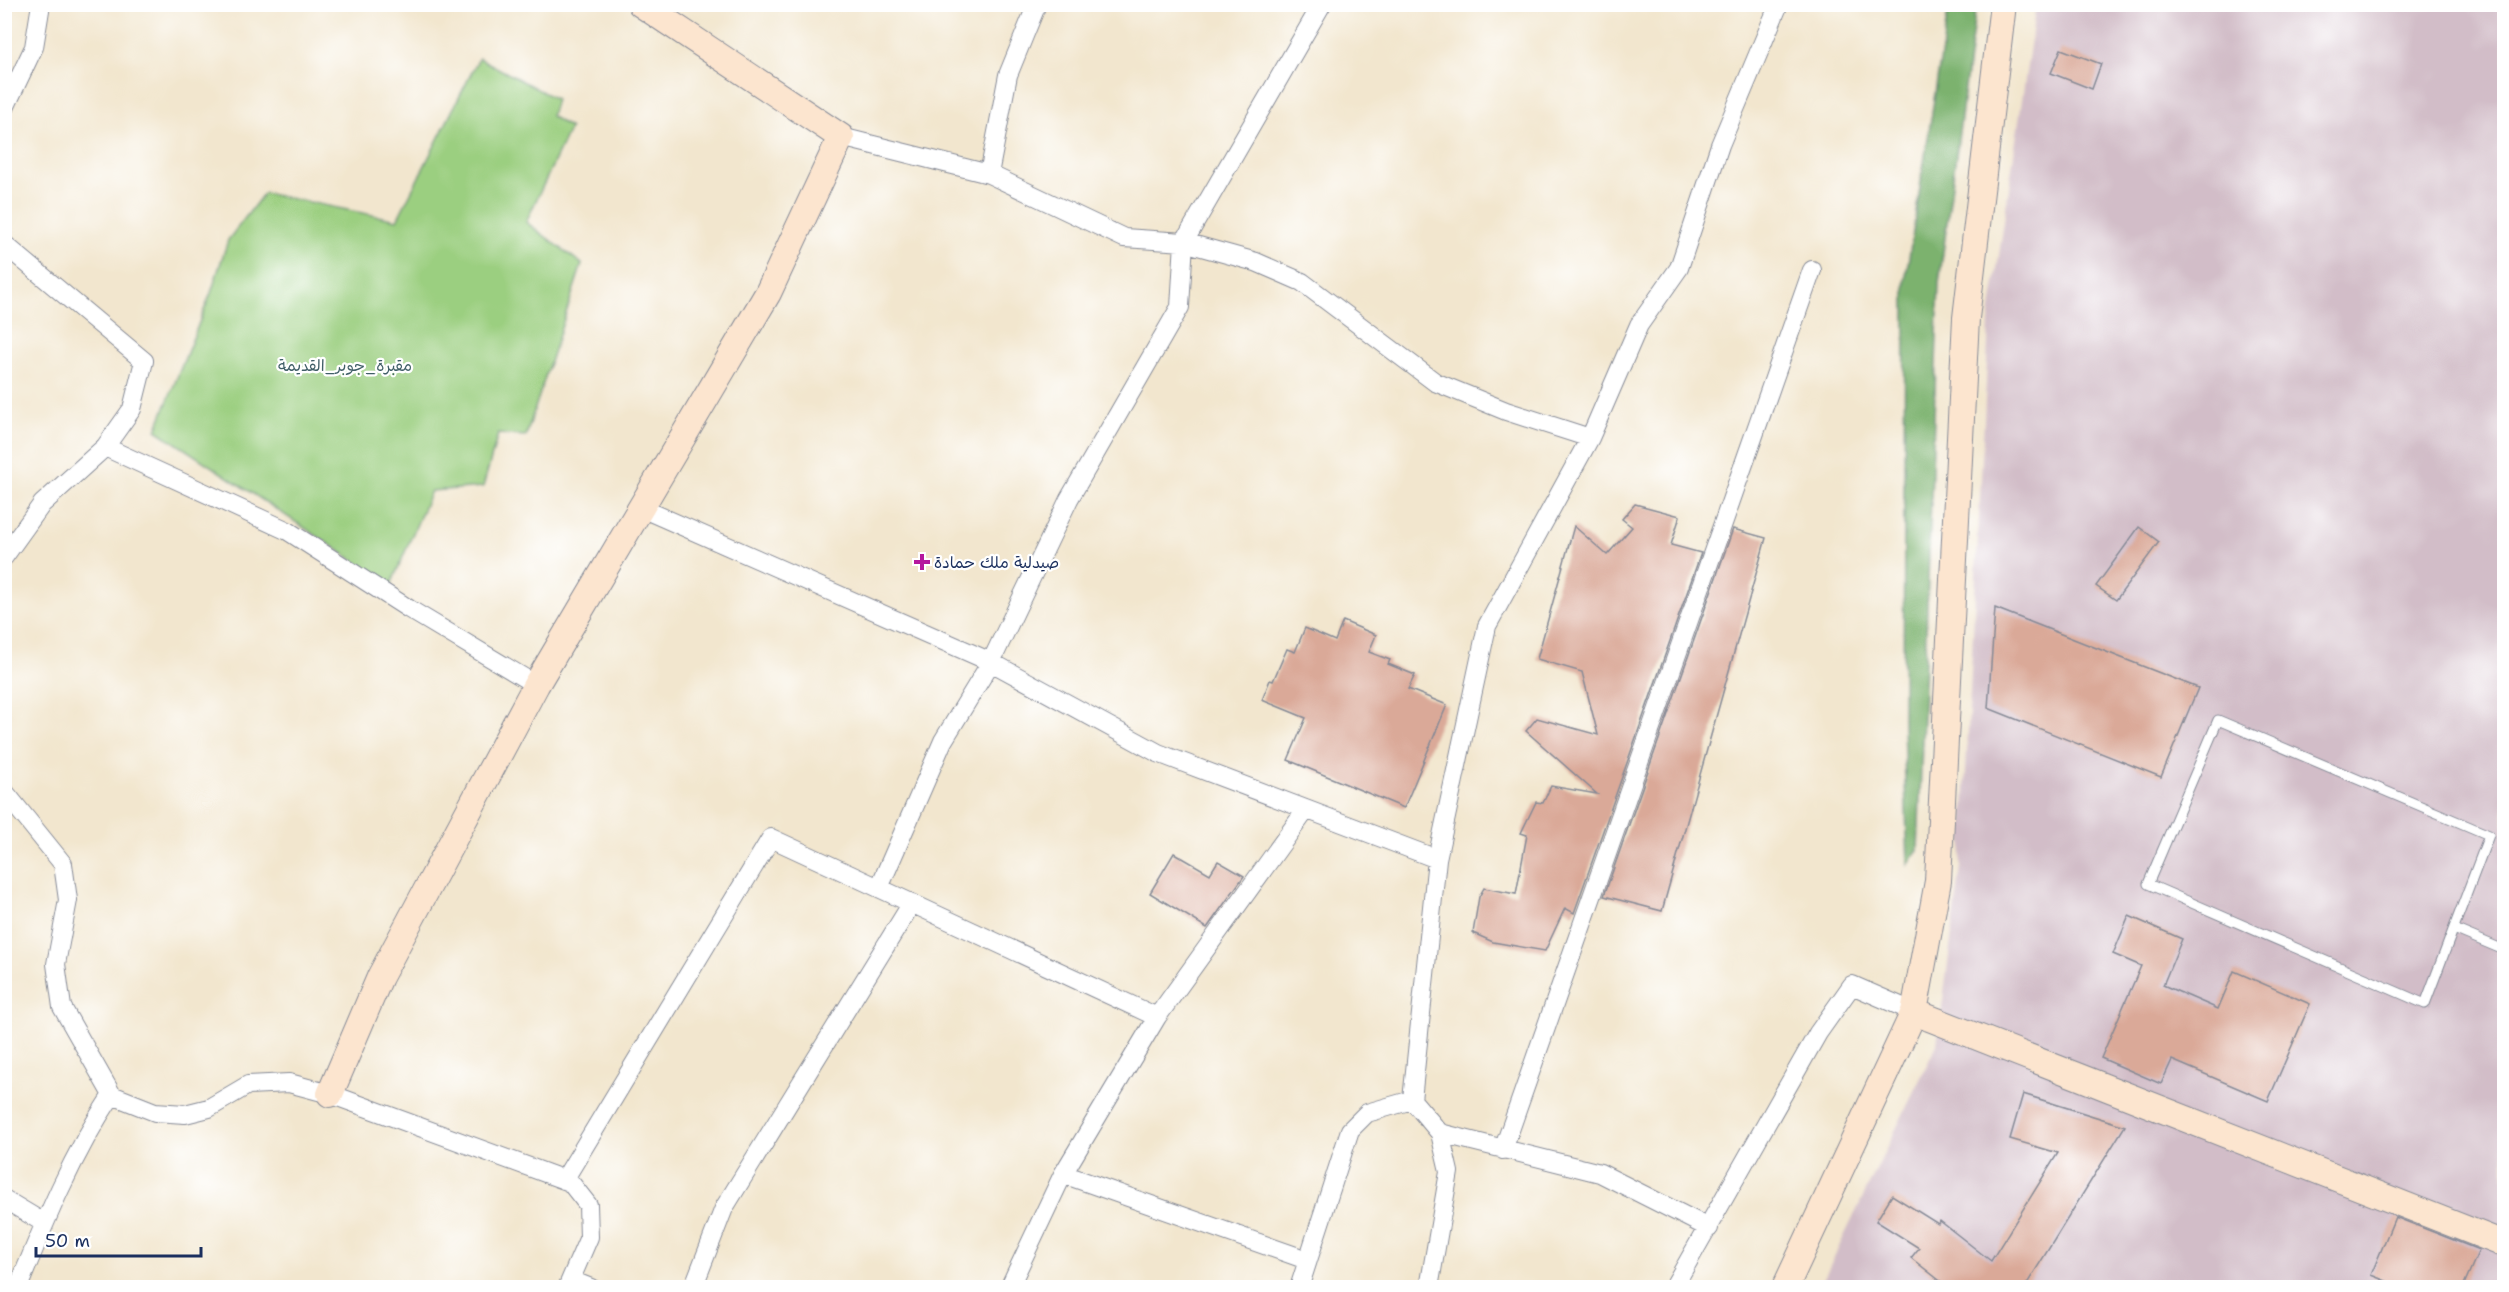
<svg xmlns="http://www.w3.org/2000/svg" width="2509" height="1292" font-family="'Shantell Sans','Playpen Sans Arabic',sans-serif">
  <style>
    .industrial { fill: #d2bdc8 }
    .green { fill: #9bcf80; stroke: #5b7f6f; stroke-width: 1.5 }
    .forest { fill: #7cb26e; stroke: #4c7066; stroke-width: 1.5 }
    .building { fill: #daa998 }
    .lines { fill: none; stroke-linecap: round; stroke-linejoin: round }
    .lane-casing { stroke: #868a96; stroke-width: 11 }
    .street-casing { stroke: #868a96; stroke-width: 20 }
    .secondary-casing { stroke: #868a96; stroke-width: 28 }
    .lane { stroke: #fff; stroke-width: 9 }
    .street { stroke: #fff; stroke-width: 18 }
    .secondary { stroke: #fce5cf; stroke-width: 26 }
    .poi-dot { fill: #b5179e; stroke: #fff; stroke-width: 2 }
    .labels { text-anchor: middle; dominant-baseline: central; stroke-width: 4.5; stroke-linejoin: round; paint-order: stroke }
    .park-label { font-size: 16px; fill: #415f68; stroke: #fff }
    .poi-label { font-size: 16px; fill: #1b2f5e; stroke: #fff; text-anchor: start }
  </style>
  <rect width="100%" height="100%" fill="#fff"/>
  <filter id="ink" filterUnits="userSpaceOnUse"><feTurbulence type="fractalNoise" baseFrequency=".0167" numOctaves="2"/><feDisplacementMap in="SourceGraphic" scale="12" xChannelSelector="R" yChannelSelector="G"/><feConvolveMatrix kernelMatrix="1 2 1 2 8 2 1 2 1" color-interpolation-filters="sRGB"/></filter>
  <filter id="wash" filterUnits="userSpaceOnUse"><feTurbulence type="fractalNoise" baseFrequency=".008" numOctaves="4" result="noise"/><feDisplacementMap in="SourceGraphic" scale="24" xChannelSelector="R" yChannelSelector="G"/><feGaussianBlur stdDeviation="1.35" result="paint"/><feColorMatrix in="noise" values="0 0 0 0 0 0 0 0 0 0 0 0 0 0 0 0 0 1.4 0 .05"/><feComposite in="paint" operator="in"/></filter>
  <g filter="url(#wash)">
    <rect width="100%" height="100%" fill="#f2e6ce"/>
    <path class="industrial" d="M2036,5H2504V1287L1819,1288L1937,1044L1961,867L1989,323Z"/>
    <path class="green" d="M479,58L556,99L551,116L570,128L526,222L582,264L526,436L498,434L483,487L431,491L391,585L156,430L211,293L228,240L264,193L397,220Z"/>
    <path class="forest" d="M1949,5H1976L1939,283L1918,851L1908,865L1903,726L1905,282Z"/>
    <g id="blocks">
      <path class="building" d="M2061,49L2101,64L2092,89L2051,73Z
        M1635,504L1680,516L1671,545L1701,553L1574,913L1565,908L1545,951L1493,942L1473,933L1479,897L1484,888L1516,894L1527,835L1521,833L1536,802L1543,803L1551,786L1597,794L1526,731L1537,718L1598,735L1582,672L1537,659L1574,526L1607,555L1632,527L1622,519Z
        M2139,527L2159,542L2116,600L2096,586Z
        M1733,529L1766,538L1662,911L1604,896Z
        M1995,608L2198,688L2161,777L1988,708Z
        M1343,621L1376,635L1369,652L1390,660L1388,664L1415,675L1408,689L1447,705L1404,808L1288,760L1306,718L1262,700L1270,680L1273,681L1287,649L1295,652L1305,628L1335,641Z
        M1174,853L1210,874L1218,861L1244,876L1207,928L1150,893Z
        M2129,916L2182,939L2163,985L2218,1009L2234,971L2310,1004L2268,1101L2172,1060L2161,1084L2101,1058L2141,966L2113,954Z
        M2023,1094L2125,1126L2025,1287H1948L1911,1258L1919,1248L1876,1221L1892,1195L1938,1224L1940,1221L1991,1261L2058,1153L2010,1139Z
        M2395,1217L2479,1250L2463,1287H2401L2371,1275Z"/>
    </g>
  </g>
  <g filter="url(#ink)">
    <use href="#blocks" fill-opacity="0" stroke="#868a96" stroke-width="1.5"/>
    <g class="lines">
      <g class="lane-casing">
        <path id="lane" d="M2218,720L2489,835L2425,1004L2148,884Z
          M2454,929L2504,950"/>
      </g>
      <g class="street-casing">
        <path id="street" d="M4,110L34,47L41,4
          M841,137L989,174L1124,238L1184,242L1256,262L1302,282L1435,382L1506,411L1590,438
          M989,174L1008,75L1037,4
          M4,244L144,361L132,409L105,447L42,504L4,557
          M105,447L288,531L409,609L536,685
          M639,507L991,662L1158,753L1437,859
          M4,791L63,864L68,900L56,964L62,1007L112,1095L155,1112L185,1114L209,1108L248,1085L289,1083L330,1094L570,1182L588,1205L589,1237L567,1288
          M879,888L943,741L991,662L1069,499L1180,307L1184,242L1322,4
          M1440,1133L1600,1173L1709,1228
          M1503,1150L1812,270
          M1063,1174L1307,1260
          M564,1180L771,838L1157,1017
          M4,1199L44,1223
          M571,1280L591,1288
          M18,1288C45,1221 72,1155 112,1095
          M693,1288L724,1208L912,903
          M1009,1288L1063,1174L1157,1017L1306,810
          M1299,1288L1350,1130L1367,1113L1412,1100
          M1429,1288L1449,1172L1440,1133L1412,1100L1437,859L1487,626L1590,438L1639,325L1679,268L1720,145L1779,4
          M1673,1288L1818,1033L1852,985L1914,1012"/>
      </g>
      <g class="secondary-casing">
        <path id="secondary" d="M1914,1012L2504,1244
          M330,1094L380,977L536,685L768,293L841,137L641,4
          M1785,1288L1914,1012L1938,881L1966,318L2003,4"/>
      </g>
      <use href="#lane" class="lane"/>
      <use href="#street" class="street"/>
      <use href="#secondary" class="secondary"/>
    </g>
  </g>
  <path class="poi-dot" d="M919 553h6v6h6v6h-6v6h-6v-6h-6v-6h6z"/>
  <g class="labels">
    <g class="park-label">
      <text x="345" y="365">مقبرة_جوبر_القديمة</text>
    </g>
    <g class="poi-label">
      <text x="934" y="562">صيدلية ملك حمادة</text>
    </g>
  </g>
  <rect width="2509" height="1292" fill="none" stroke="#fff" stroke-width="24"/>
  <path d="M36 1247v9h165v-9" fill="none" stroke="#1b2f5e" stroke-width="3"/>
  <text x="45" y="1247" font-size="18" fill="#1b2f5e" stroke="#ffffff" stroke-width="4.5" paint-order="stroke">50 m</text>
</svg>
